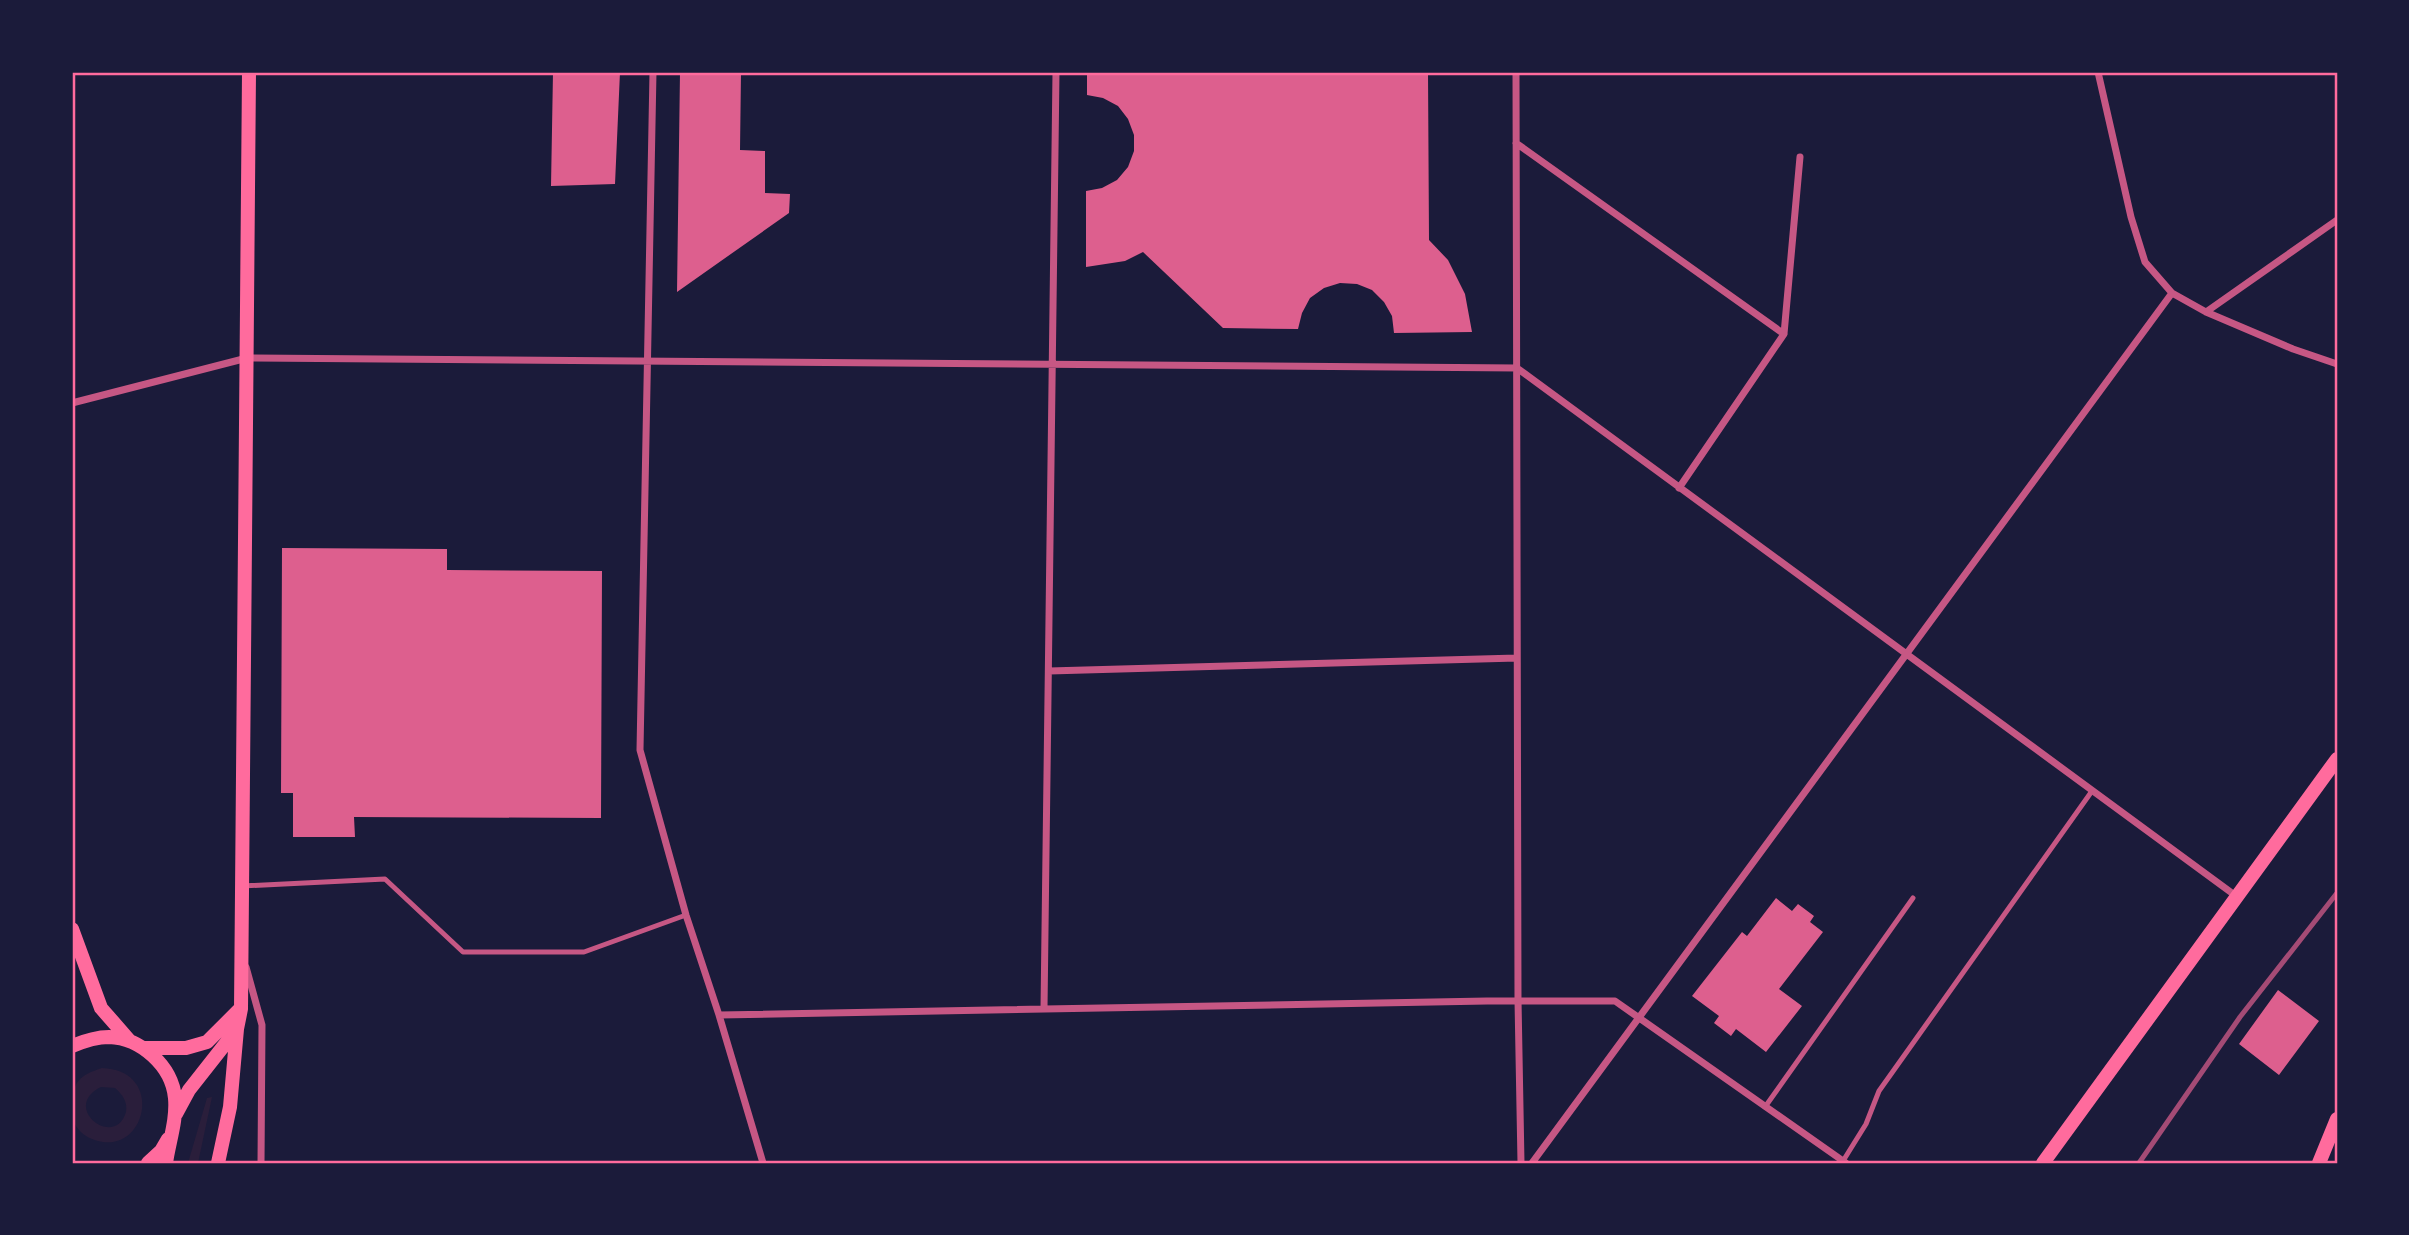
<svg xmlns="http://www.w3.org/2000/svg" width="2409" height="1235" font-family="Helvetica,sans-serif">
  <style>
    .green { fill: #2a1e3b; fill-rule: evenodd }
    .building { fill: #dd5f8e }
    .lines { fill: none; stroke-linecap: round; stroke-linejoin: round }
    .service { stroke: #c65784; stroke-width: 5 }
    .minor { stroke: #c65784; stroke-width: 7 }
    .secondary { stroke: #ff6b9d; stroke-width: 14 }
    .rail { stroke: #a44b75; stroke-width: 5 }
    .neatline { fill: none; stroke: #ff6b9d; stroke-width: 2.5 }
  </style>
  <rect width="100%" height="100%" fill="#1b1b3a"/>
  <path class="green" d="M102,1068C165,1070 147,1154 98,1141C91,1139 84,1136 79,1130C72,1122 72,1116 72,1106C72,1082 80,1075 102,1068ZM101,1087L115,1088C122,1094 128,1102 126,1112C115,1150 60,1107 101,1087Z
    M212,1097L198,1163H188L207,1098Z"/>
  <path class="building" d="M553,72H620L615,184L551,186Z
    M680,72H741L740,150L765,151V193L790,194L789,213L677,292Z
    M1087,72H1428L1429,240L1448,260L1465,294L1472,332L1394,333L1392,316L1384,302L1372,290L1357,284L1340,283L1324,288L1310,298L1302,313L1298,329L1223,328L1143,252L1125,261L1086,267V191L1102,188L1117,180L1128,167L1134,151V135L1128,119L1118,106L1103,98L1087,95Z
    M282,548L447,549V570L602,571L601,818L354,817L355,837H293V793H281Z
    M1776,898L1792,911L1798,904L1814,916L1810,922L1823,932L1779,989L1802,1006L1766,1052L1736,1029L1731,1036L1714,1023L1719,1016L1692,996L1742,932L1747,936Z
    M2278,990L2319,1021L2279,1075L2239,1044Z"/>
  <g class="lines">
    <path class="service" d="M242,886L385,879L463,952H584L686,915
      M1765,1107L1913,898
      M1843,1161L1866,1124L1879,1091L2092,791"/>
    <path class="minor" d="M653,72L640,750L686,915L719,1015L763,1163
      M1516,72L1518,1000L1521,1163
      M2098,72L2131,217L2145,262L2172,293L2206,312L2293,349L2337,364
      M1516,143L1784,334
      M2206,312L2337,220
      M72,403L247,358L1517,368L2236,896
      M1679,488L1784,334L1800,157
      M1049,671L1517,658
      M246,967L262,1025L261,1163
      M1044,1009L1056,72
      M719,1015L1487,1001H1615L1846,1163
      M1532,1163L2172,293"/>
    <path class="secondary" d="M72,929L101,1008L129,1040
      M72,1046C84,1041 95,1037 109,1037C141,1038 172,1066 175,1098C177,1120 169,1142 166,1163
      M143,1048H186L207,1042L240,1009
      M176,1114L189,1090L237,1029
      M148,1163L161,1151L168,1139
      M218,1163L230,1107L237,1029L241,1009L249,72
      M2043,1163L2337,759
      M2319,1163L2337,1119"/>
    <path class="rail" d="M2139,1163L2240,1017L2337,893"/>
  </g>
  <rect width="2409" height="1235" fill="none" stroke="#1b1b3a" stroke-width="147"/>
  <rect x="74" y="74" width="2262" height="1088" class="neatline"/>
</svg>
